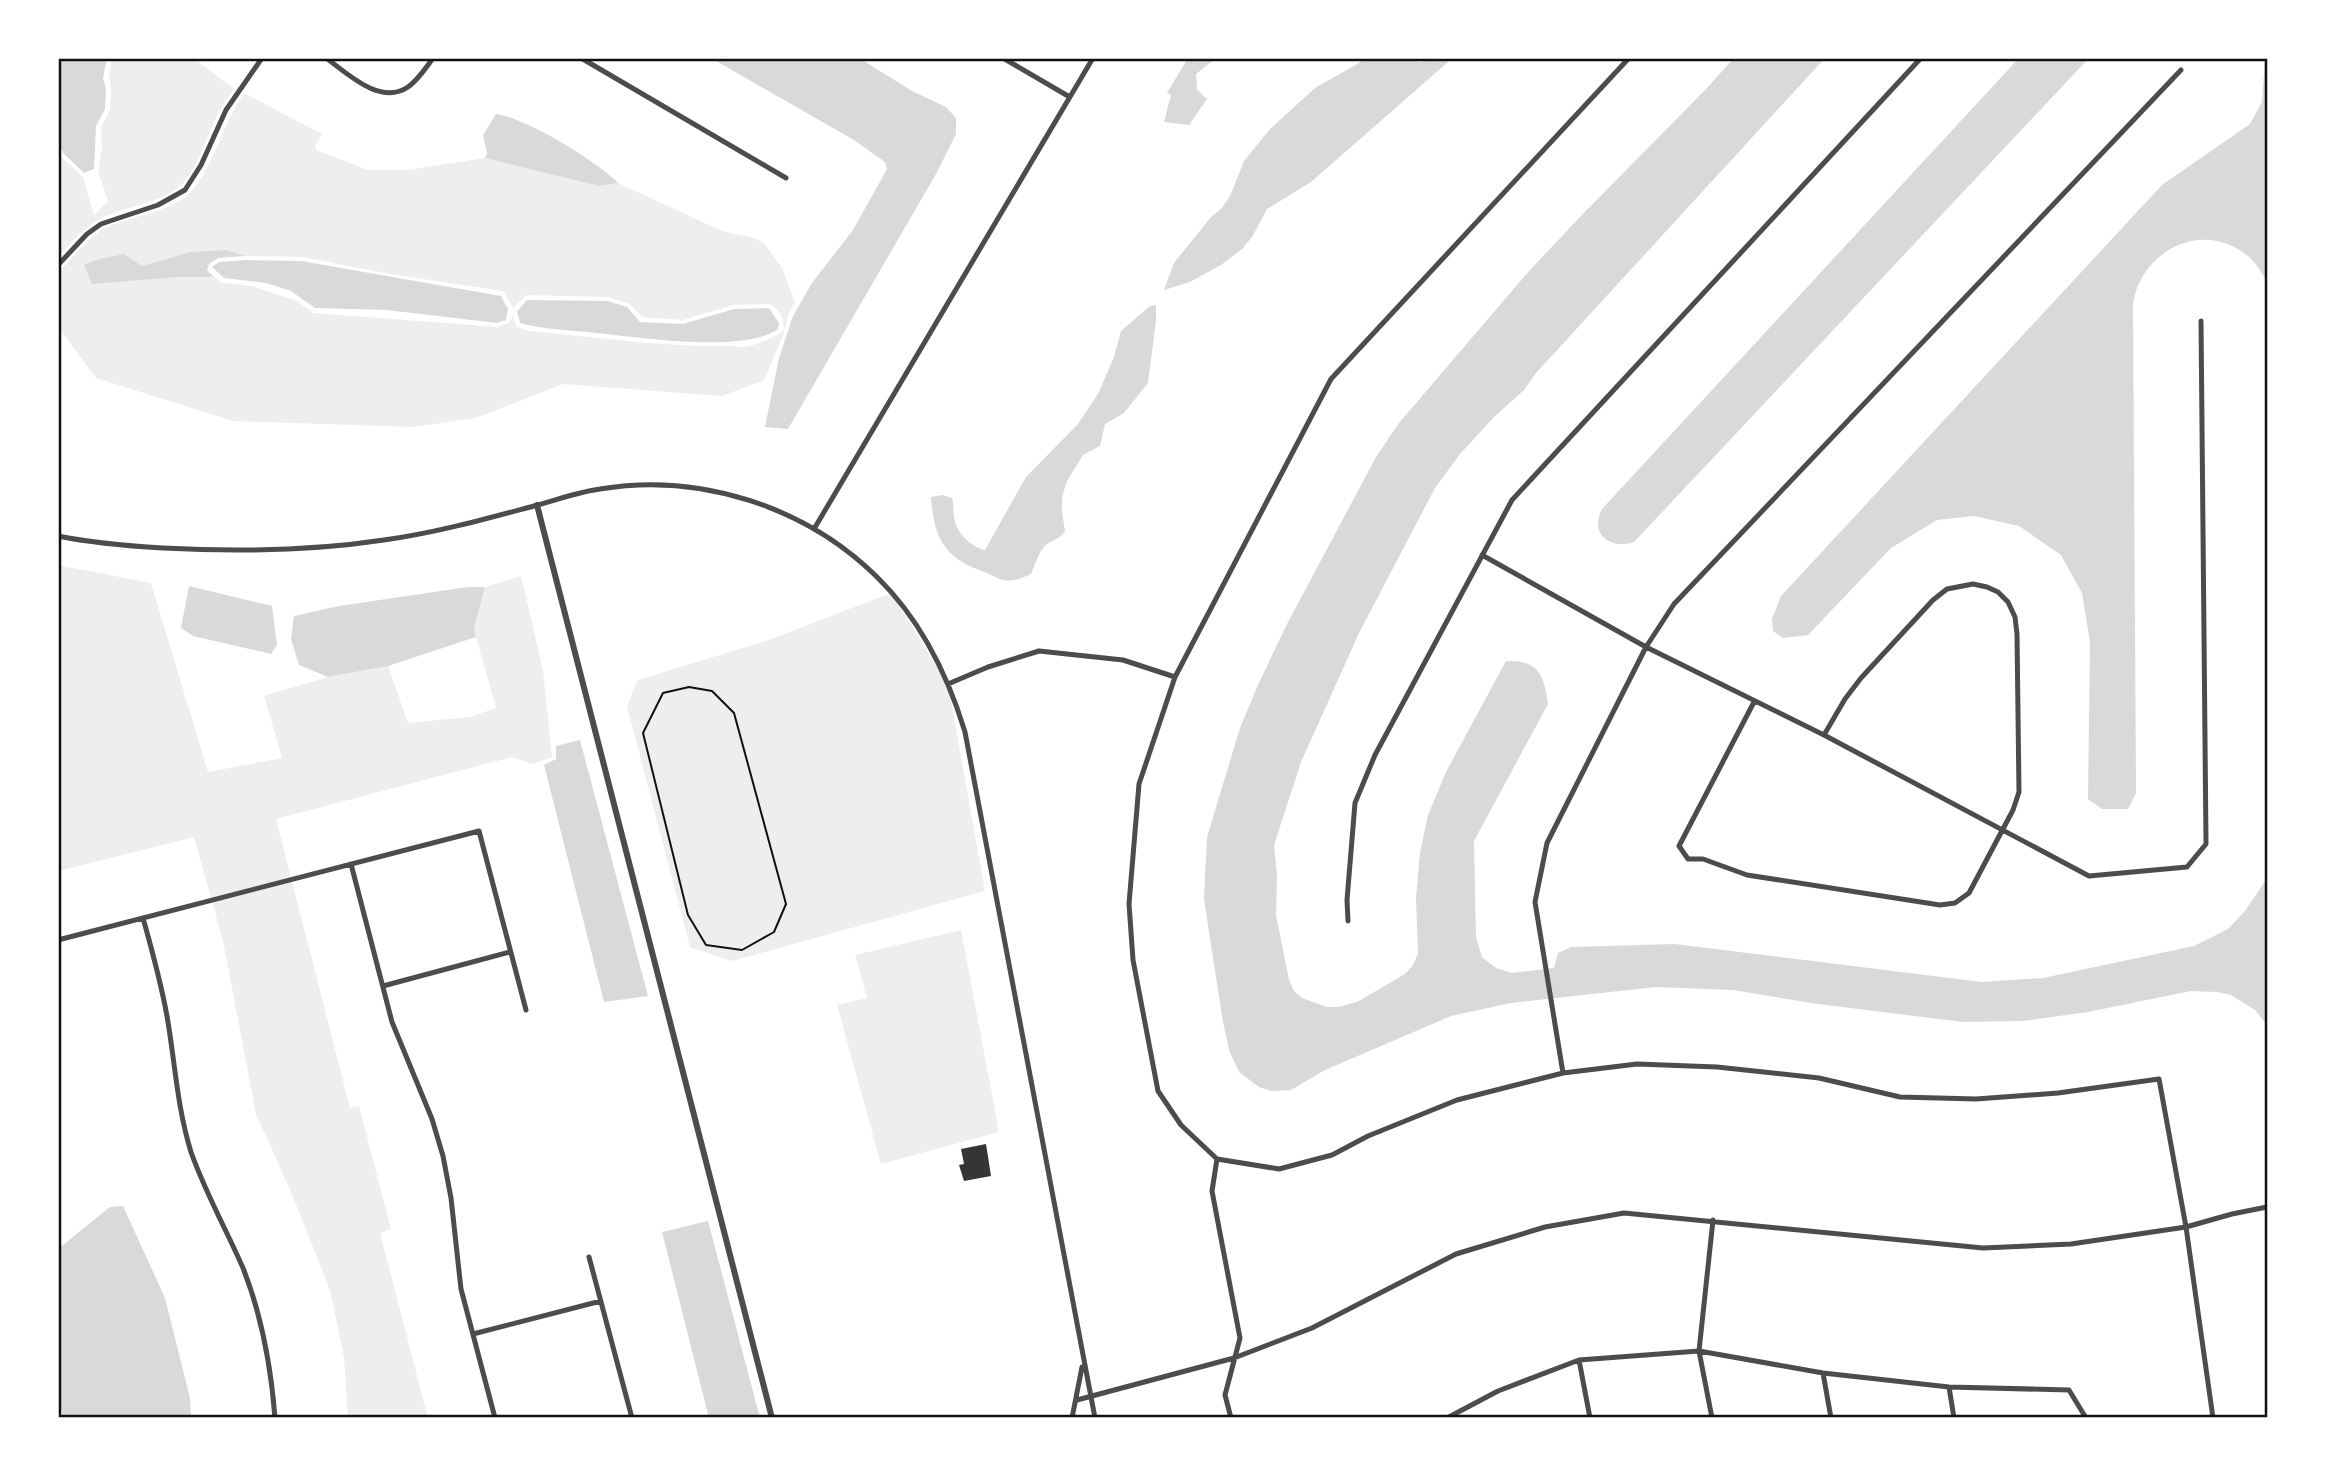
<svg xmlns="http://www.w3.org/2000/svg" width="2325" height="1476" font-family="'IBM Plex Sans',sans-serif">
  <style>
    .green { fill: #eee; fill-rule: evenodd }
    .water { fill: #d9d9d9 }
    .building { fill: #353535 }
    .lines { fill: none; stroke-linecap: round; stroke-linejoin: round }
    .path { stroke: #111; stroke-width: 2 }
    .minor { stroke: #4c4c4c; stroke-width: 5 }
    .tertiary { stroke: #4c4c4c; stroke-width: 6 }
    .neatline { fill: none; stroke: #111; stroke-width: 2.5 }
  </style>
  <rect width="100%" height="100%" fill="#fff"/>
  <path class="green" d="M112,58H193L234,89C229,96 223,103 219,111C209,131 195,176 178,188C154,205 123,206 98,220C82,230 70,244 58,257V154L83,177L94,215L108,201L98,171L102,149L101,127L110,110L111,89L109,77Z
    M244,93L322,134L315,146L316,150L368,170H408L485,158L599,186L618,183L722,231L754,238L764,243L782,268L795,302L788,315L783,336L764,380L722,396L563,384L476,418L414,427L233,421L96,378L58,327V272C74,258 86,239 105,228C129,216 171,212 190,193C214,167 223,123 244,93ZM227,250L245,256L302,257L390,274L503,291L513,308L527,295L608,297L630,304L642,317L683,320L733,305L769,304C780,309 785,319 783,331C773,338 755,346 744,347C738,347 733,346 728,346C662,347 595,337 530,331L517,327L512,315L510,322L498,327L313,313L297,301L252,286L223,283L214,277H177L99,259L124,254L141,266Z
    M58,565L151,583L208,772L282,758L264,696L328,677L388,666L408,723L470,717L496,708L474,630L485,587L521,576L543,670L552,757L533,764L512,757L276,819L350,1108L359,1106L391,1229L380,1233L428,1418H348L344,1357L330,1290L292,1194L256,1114L223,941L194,837L58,871Z
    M891,593L948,684L985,891L732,961L690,947L627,706L638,680L766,641Z
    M961,930L999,1132L881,1164L837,1005L867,998L855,955Z"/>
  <path class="water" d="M58,58H107L103,78L106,89L105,109L96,126L94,169L84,173L64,154L58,143Z
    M711,58H859L912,91L946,107L956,118V134L936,174L788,429L765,427L779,358L793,316L812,283L853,230L887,169L885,162L854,140Z
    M1188,58H1216L1196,74L1197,90L1207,99L1189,125L1164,122L1171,95L1167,93Z
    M1364,58H1413L1420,62L1444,58L1448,62L1311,182L1267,209L1252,237L1242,249L1221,265L1190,282L1164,290L1174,263L1211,217L1222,208L1230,196L1244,161L1270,129L1315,88L1359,63Z
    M1734,58H1825L1536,373L1524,390L1494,417L1460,454L1435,488L1359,633L1301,762L1274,845L1277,876L1276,915L1289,980L1294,991L1302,998L1327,1007H1338L1357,1002L1405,974L1413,965L1418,954L1416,898L1420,853L1428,815L1446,772L1506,661C1539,660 1544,675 1548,704L1474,841L1476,938L1482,957L1496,968L1512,973L1554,968L1558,953L1571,947L1675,944L1982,982L2043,978L2194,946L2228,929L2245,911L2267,878V1025L2255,1010L2231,995L2217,992L2191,991L2088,1012L2023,1021L1963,1022L1818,1004L1733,990L1656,987L1511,1003L1451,1016L1325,1070L1291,1090L1272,1091L1259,1087L1239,1072L1229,1050L1223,1022L1210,939L1204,898L1207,837L1240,728L1258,685L1287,624L1376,457L1399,423L1529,271L1579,218L1707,88Z
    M2019,58H2089L1634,542C1610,550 1589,534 1602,509Z
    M2265,58H2267V282C2262,273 2256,263 2248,256C2203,219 2142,250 2133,303L2136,793L2128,809H2102L2088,799L2090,642L2082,593L2061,555L2019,526L1974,516L1937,520L1891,548L1808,635L1783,638L1773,631L1772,619L1781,596L2162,185L2250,124L2262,102Z
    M496,114C528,119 595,160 618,183L599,186L485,158L487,153L483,135Z
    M227,250L245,256L218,258L209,264L207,270L214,277H177L92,284L84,265L99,259L124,254L142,266L191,252Z
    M245,260L301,261L501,296L508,309L506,320L497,323L387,310L315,308L291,291L266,283L224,278L212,267L219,262Z
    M527,300L608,301L627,307L640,322L683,324L734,309L769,308L779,323L778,329C743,354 639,337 596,333C571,330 545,330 520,323L517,311Z
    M1156,305V320L1148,383L1124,413L1105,424L1100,446L1083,455L1067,481L1062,497V512L1065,531C1060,539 1054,539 1047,544C1039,550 1035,565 1031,574C1002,587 1004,579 979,570C942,556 934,535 931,497L942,495L952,498C954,505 953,515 955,522C958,534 973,548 985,550L1026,477L1078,424L1098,394L1114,357L1121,331L1150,306Z
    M189,586L272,606L277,645L271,654L193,636L181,628Z
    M468,587H485L474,629L476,637L388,666L328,677L299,665L291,639L294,616L339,606Z
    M580,740L648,996L604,1002L603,998L544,765L556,759V746Z
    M123,1206L165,1298L190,1398L191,1418H63L58,1390V1249L110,1207Z
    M708,1221L760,1418H709L662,1232Z"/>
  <path class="building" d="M986,1144L991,1176L964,1181L959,1165L964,1164L961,1149Z"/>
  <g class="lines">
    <path class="path" d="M689,687L712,691L734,713L786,904L774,932L742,950L706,945L688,915L643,733L663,693Z"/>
    <path class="minor" d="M326,58C347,73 380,106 408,87C418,80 426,68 433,58
      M581,58L786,178
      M1003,58L1068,96
      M1629,58L1331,379L1175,677L1139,784L1129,904L1133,960L1158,1091L1181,1125L1217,1159L1279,1169L1332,1155L1368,1136L1457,1100L1563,1073L1637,1064L1717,1067L1819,1078L1900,1097L1976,1099L2058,1093L2159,1079L2186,1227L2213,1418
      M58,265L87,234L101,224L158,205L185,190L201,165L226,110L262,58
      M814,529L1093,58
      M58,536C92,543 128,546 163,548C237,552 311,551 384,540C435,533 485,519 534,506C556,500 578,492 600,489C700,472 806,507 877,577C920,619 948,676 965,732L1095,1418
      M1482,555L1646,647L1824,735L2089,876L2187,867L2206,844L2201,321
      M948,684L988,667L1039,651L1123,660L1175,677
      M1754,702L1679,846L1688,859H1703L1747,875L1940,905L1955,903L1969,893L2013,810L2019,792L2017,634L2015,617L2008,602L1998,592L1987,587L1973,584L1947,589L1933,600L1861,678L1845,699L1824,735
      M351,864L392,1022L432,1119L443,1156L451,1198L461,1289L495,1418
      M143,918C152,950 161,983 167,1016C175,1062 177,1107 191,1152C205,1192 226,1229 243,1268C262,1316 271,1367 275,1418
      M1348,921L1347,900L1355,803L1375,755L1512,500L1921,58
      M58,940L479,831L526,1010
      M383,986L510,952
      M1563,1073L1535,902L1547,843L1646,647L1674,604L2181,70
      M1217,1159L1212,1191L1240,1338L1225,1395L1231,1418
      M589,1257L632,1418
      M473,1334L601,1301
      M1579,1360L1590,1418
      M1823,1373L1831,1418
      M1949,1387L1954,1418
      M1077,1400L1234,1358L1312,1328L1456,1254L1545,1227L1624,1213L1983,1248L2071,1244L2186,1227L2232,1214L2267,1207
      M1072,1418L1082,1367
      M1447,1418L1498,1391L1579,1360L1699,1351L1823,1373L1949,1387L2069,1390L2086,1418
      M1712,1418L1699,1351L1713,1220"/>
    <path class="tertiary" d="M537,505L772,1418"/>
  </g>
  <rect width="2325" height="1476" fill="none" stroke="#ffffff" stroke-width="119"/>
  <rect x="60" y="60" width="2206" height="1356" class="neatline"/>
</svg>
